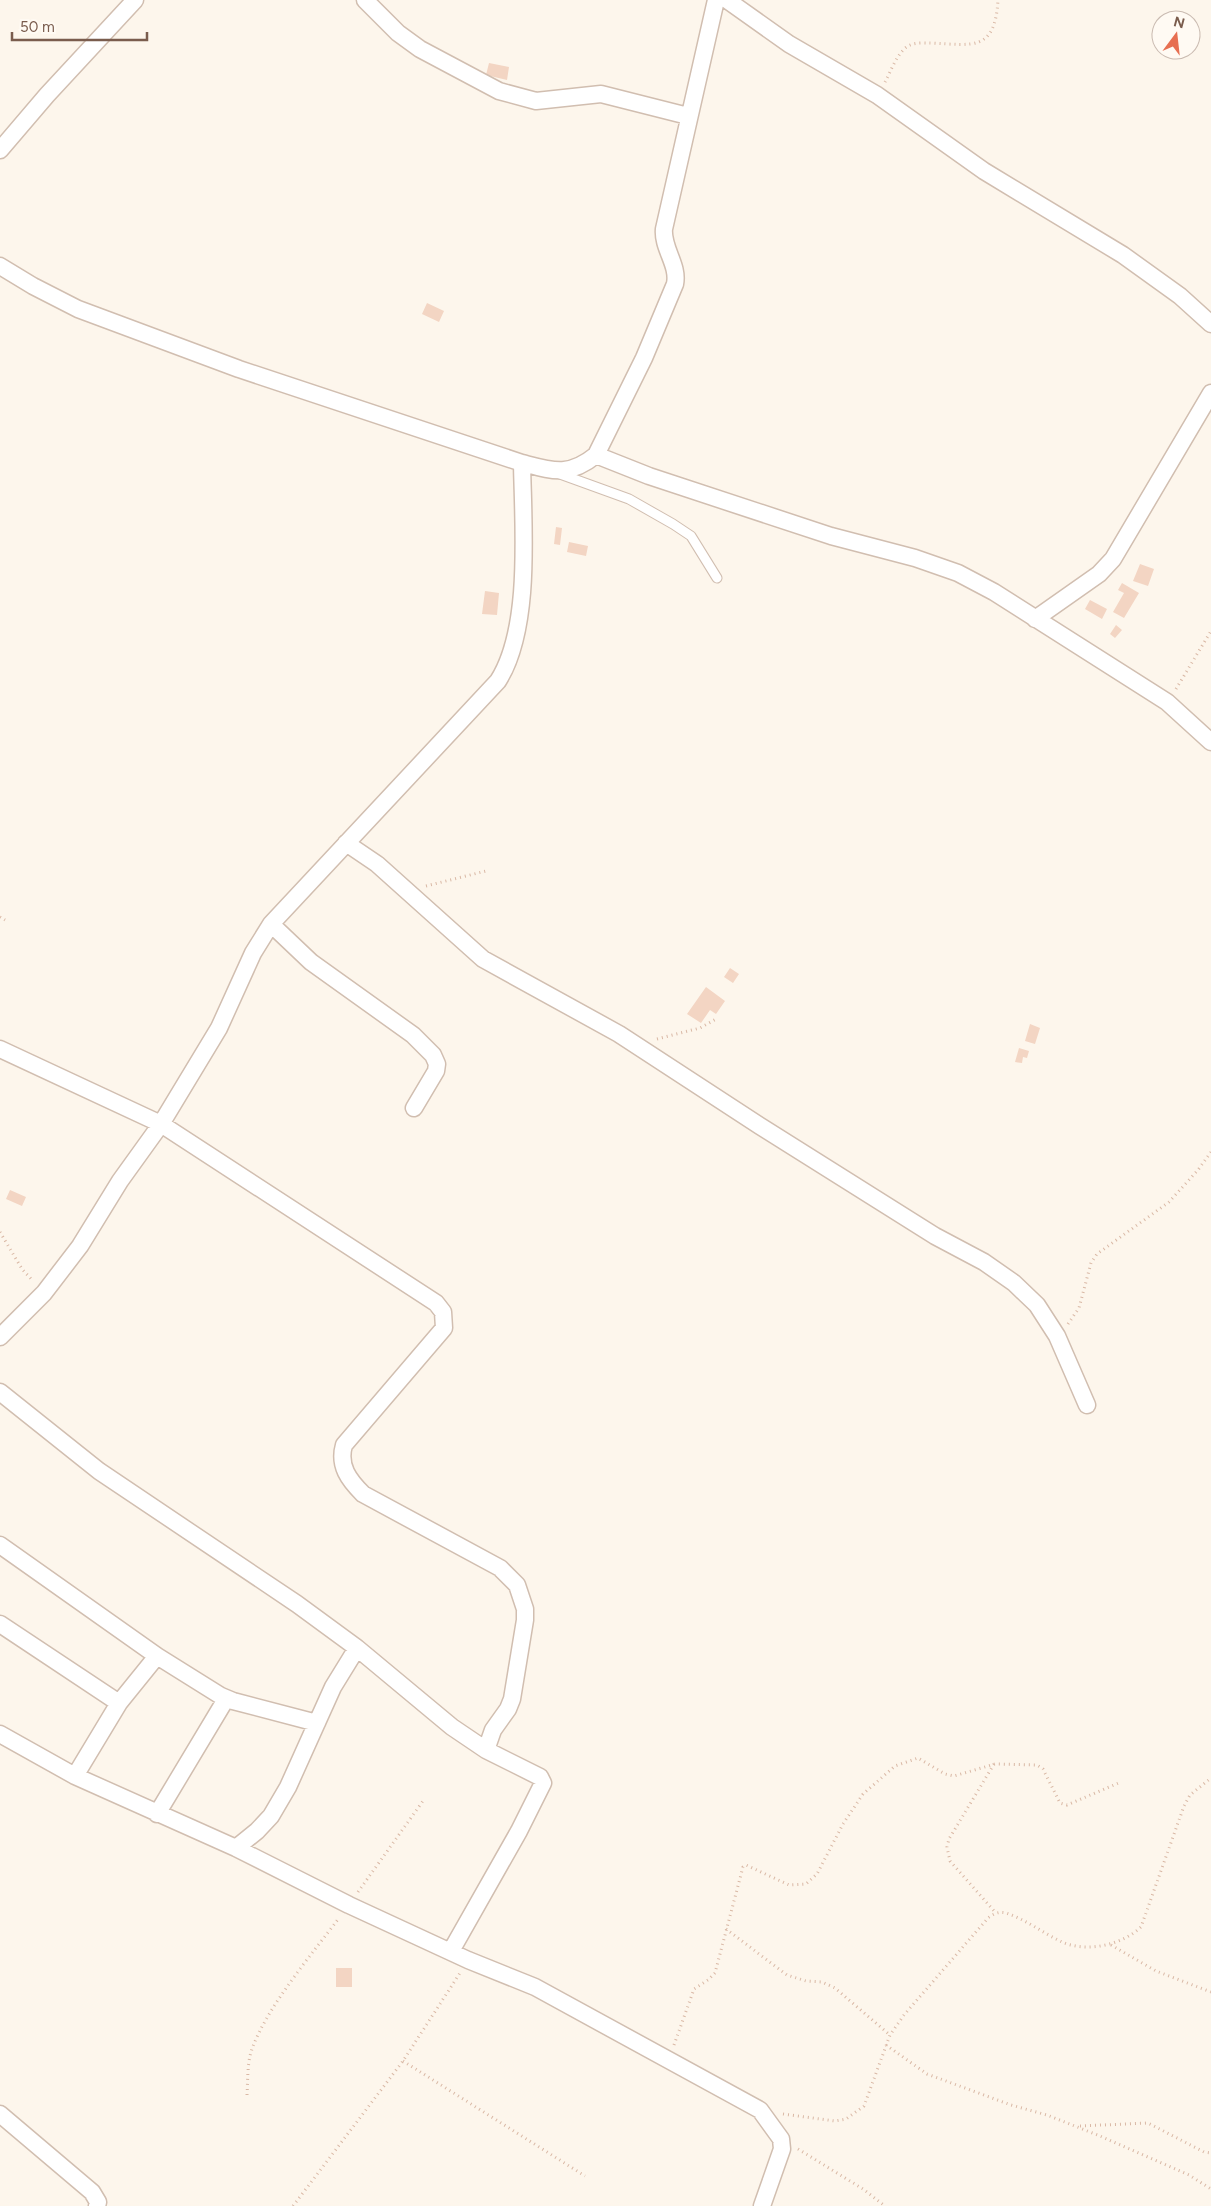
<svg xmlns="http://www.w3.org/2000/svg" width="1211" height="2206" font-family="Figtree,sans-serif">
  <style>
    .building { fill: #f3d5c3 }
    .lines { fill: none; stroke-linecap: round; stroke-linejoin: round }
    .lane-casing { stroke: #d1beb0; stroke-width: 11 }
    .street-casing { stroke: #d1beb0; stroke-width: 19 }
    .path { stroke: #d9b8a5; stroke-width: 3; stroke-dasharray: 1 4; stroke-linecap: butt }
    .lane { stroke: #fff; stroke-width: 9 }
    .street { stroke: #fff; stroke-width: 16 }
  </style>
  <rect width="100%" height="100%" fill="#fdf6ec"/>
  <path class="building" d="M489,63L509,67L507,80L486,75Z
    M427,303L444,311L439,322L422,314Z
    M556,527L562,528L560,545L554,544Z
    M569,542L588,546L586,556L567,552Z
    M1140,564L1154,569L1148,586L1133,581Z
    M1122,583L1139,593L1124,618L1113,612L1124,593L1118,590Z
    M485,591L499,593L497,615L482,614Z
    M1090,600L1107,609L1102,619L1085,609Z
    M1116,625L1122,630L1115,638L1110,634Z
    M730,968L739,974L733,983L724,977Z
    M706,987L725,1001L716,1014L710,1010L701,1023L687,1014Z
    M1030,1024L1040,1028L1035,1044L1025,1041Z
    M1019,1048L1029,1051L1027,1058L1023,1057L1022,1063L1015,1062Z
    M10,1190L26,1197L22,1206L6,1199Z
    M336,1968H352V1987H336Z"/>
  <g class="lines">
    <g class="lane-casing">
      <path id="lane" d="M560,474L629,499L673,524L691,536L717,578"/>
    </g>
    <g class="street-casing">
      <path id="street" d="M365,0L398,33L420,49L499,91L536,101L601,94L688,116
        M727,0L789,44L877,95L984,171L1123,255L1180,296L1211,324
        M0,150L47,95L135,0
        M0,266L33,286L78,309L239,369L522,463C523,525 532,628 498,681L271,924L253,953L219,1028L161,1124L120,1181L80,1246L44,1293L0,1337
        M596,455L644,358L675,284C679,265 662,248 664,229L716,0
        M522,463C553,471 569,477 596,455L649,476L831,536L915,558L958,573L994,592L1167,702L1211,742
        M1035,619L1099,574L1113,559L1211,393
        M346,843L377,864L483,959L619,1034L760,1126L935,1236L984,1262L1014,1283L1037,1305L1057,1336L1087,1405
        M271,924L311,962L413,1035L433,1055L437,1064L436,1071L414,1108
        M0,1049L161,1124L436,1303L443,1312L444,1328L344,1445C338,1466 349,1480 363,1494L500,1568L517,1585L525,1609V1620L512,1699L508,1709L493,1730L486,1750
        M0,1392L99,1471L297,1604L357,1648L452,1727L486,1750L540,1777L543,1783L519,1831L451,1951
        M0,1545L157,1656L221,1696L233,1701L317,1723
        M0,1624L119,1703
        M0,1734L75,1776L236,1848L349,1905L468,1960L535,1987L760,2110L781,2139L782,2149L762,2206
        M75,1776L119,1703L157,1656
        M157,1814L226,1699
        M236,1848L257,1831L271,1816L288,1787L333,1687L357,1648
        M0,2114L92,2192L98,2202L97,2206"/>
    </g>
    <path class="path" d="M885,82C891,71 897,53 908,46C915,42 924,43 931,43C973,45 995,52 998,0
      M1176,689L1211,631
      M426,886L486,871
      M0,917L5,920
      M657,1039L700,1028L718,1018
      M0,1232L22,1269L33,1281
      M1068,1324L1079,1308L1091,1263L1097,1254L1169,1202L1198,1170L1211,1152
      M994,1764L949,1839L947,1847L950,1861L996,1913
      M358,1892L423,1801
      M726,1929L787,1975L806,1981L822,1982L835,1988L890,2035
      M1111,1945L1156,1971L1211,1992
      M674,2045L694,1989L708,1980L715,1973L743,1867L746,1865L789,1885L806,1884L817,1874L843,1824L863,1794L895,1766L918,1758L945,1774L954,1776L995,1764L1037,1765L1043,1769L1060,1803L1067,1805L1121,1782
      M886,2045L927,2074L1011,2105L1047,2115L1100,2136L1189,2175L1211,2189
      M403,2061L585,2176
      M247,2095C248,2079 247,2063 252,2049C267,2007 312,1954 339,1918
      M783,2114L835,2121L846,2119L864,2106L890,2035L904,2015L988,1918C993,1914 999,1911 1006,1913C1025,1919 1043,1933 1062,1942C1087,1953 1122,1945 1141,1927L1184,1806L1190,1795L1211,1778
      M1080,2126L1148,2123L1204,2152L1211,2153
      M798,2149L863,2189L885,2206
      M293,2206L403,2061L460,1973"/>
    <use href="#lane" class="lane"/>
    <use href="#street" class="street"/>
  </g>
  <g transform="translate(1176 35) rotate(15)"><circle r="24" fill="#fffaf3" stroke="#cabbb1"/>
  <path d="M0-4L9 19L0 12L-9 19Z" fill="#e76f51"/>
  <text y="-8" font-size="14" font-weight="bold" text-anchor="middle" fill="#7a5c4d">N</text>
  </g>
  <path d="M12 32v8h135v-8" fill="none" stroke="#7a5c4d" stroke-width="2.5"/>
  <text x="20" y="32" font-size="15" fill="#7a5c4d" stroke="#fffaf3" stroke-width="4" paint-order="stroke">50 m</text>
</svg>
